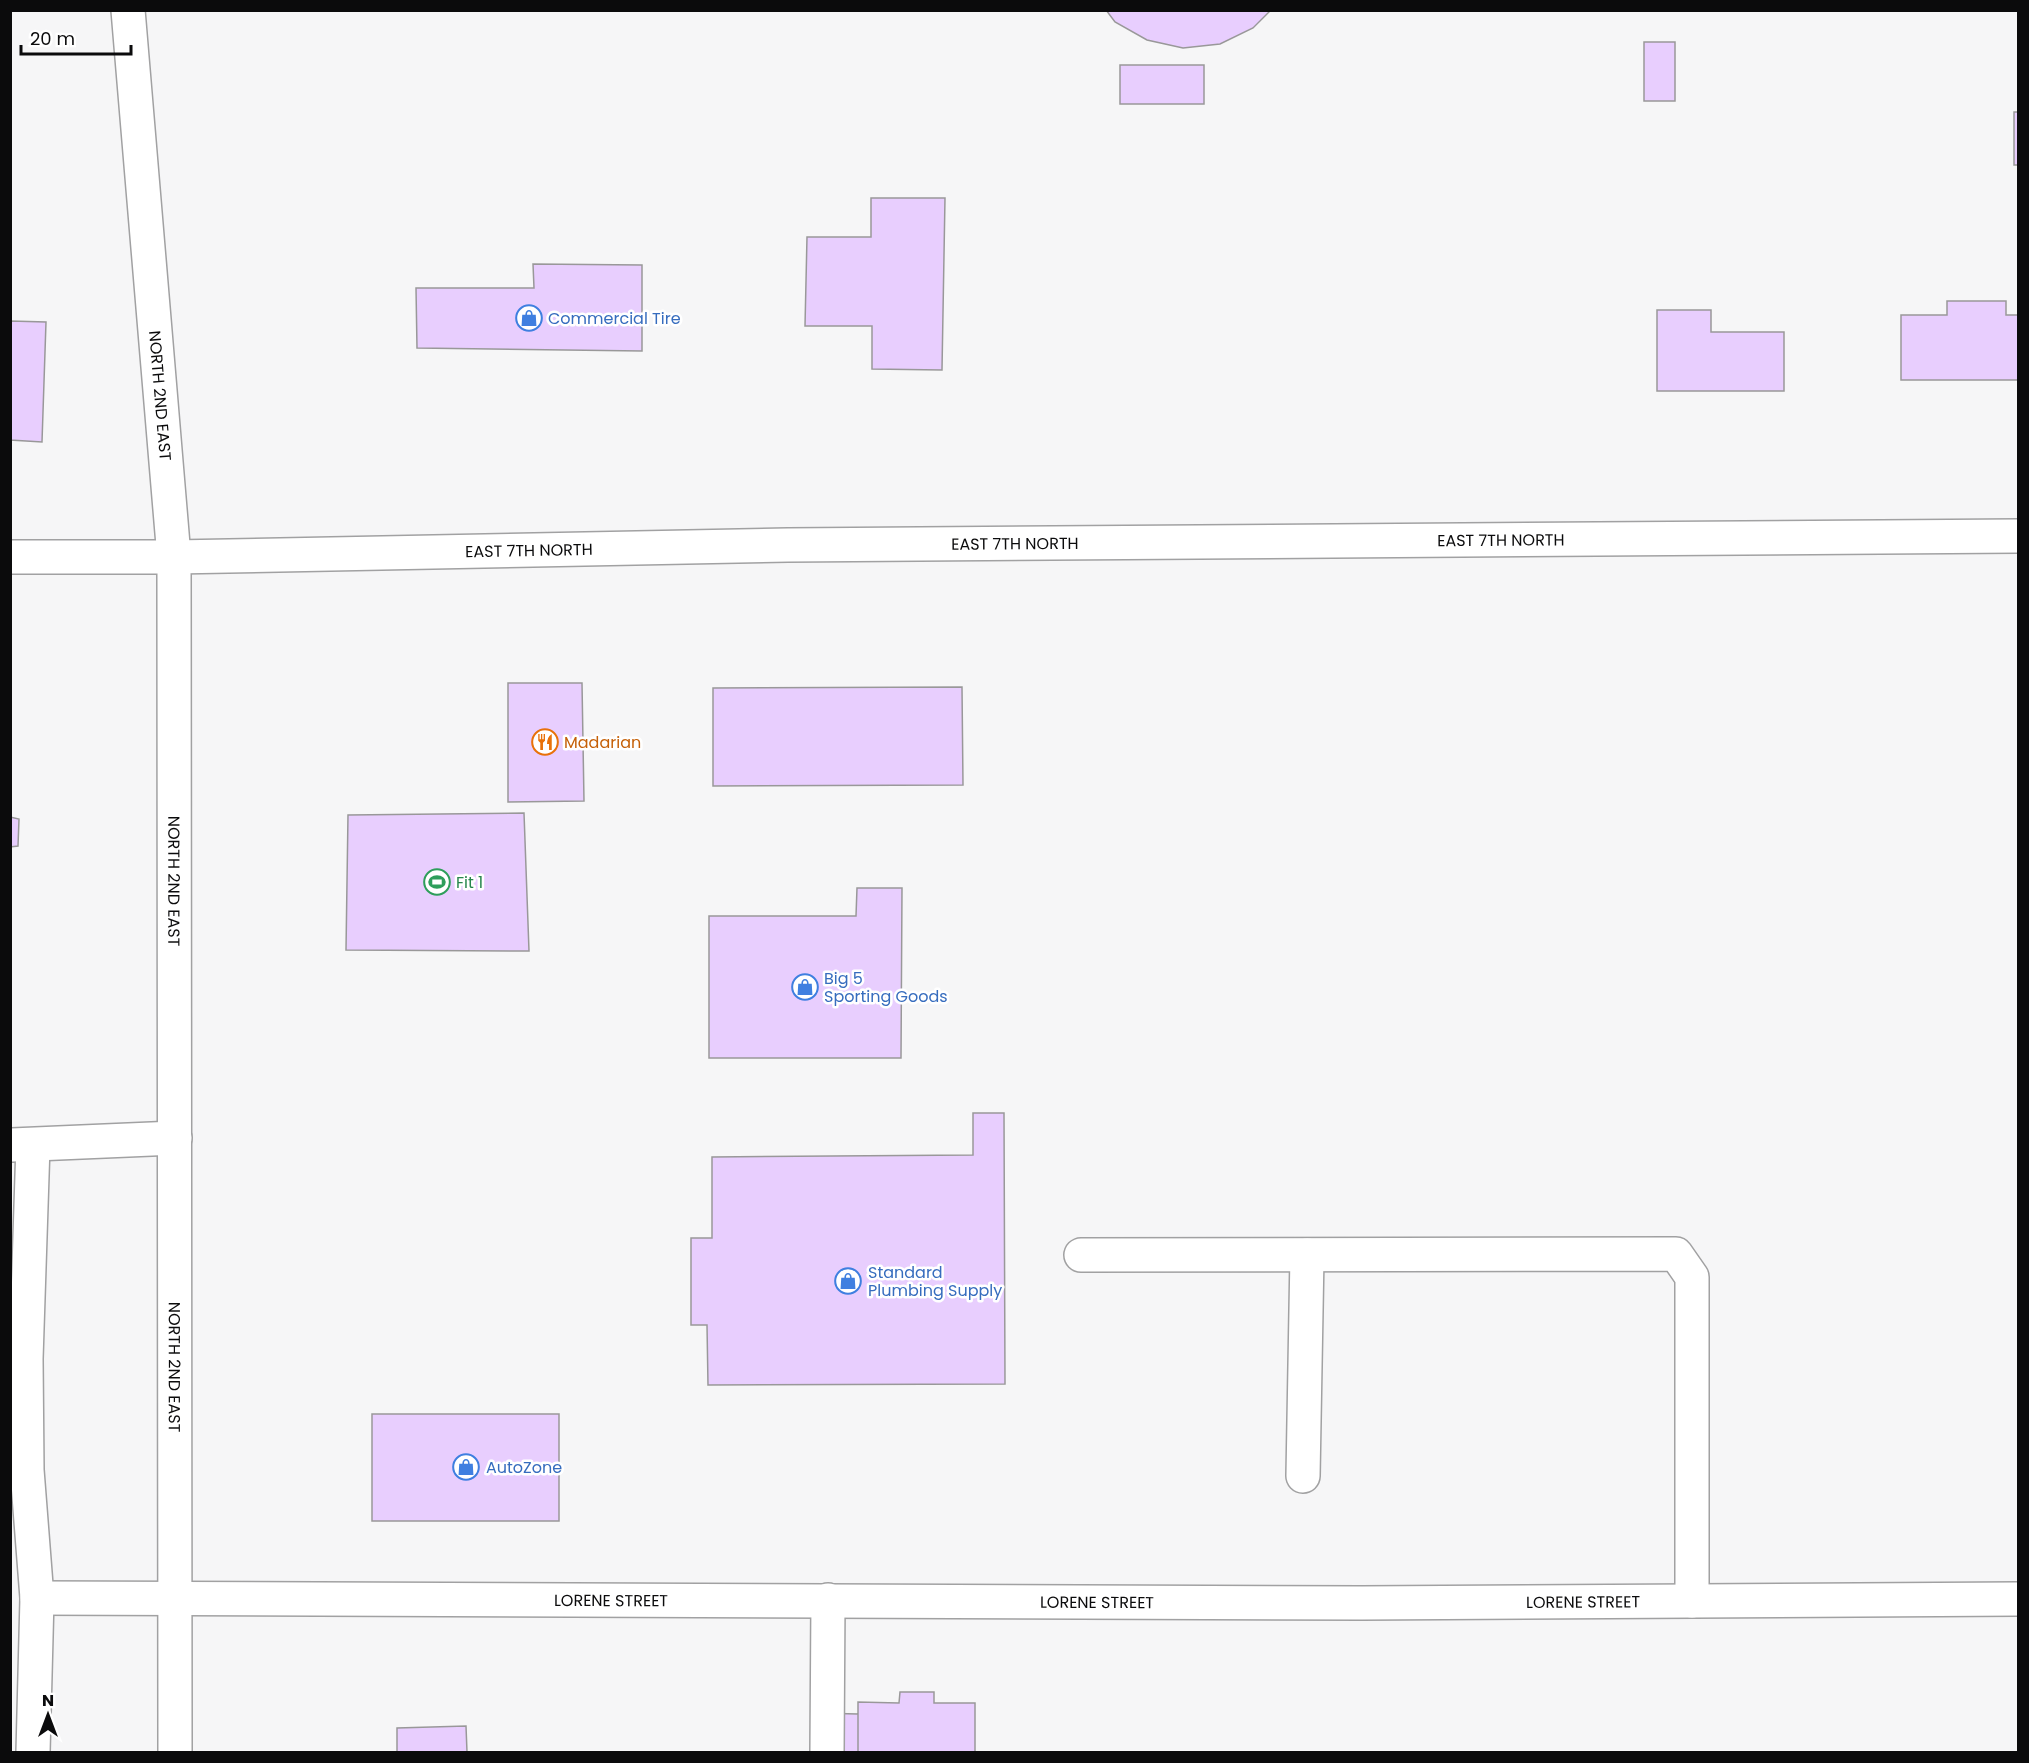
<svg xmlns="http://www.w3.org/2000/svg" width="2029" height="1763" font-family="Poppins,sans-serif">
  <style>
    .building { fill: #e8cefe; stroke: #999899; stroke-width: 1.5 }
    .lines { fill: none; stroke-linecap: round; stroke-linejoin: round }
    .minor-casing { stroke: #a1a1a2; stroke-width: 36 }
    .major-casing { stroke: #a1a1a2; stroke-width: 36 }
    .minor { stroke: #fff; stroke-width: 33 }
    .major { stroke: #fff; stroke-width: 33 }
    .labels { text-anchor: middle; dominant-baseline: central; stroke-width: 5; stroke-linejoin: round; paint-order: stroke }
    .shop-label { font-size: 16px; fill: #366cbe; stroke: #fff; text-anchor: start }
    .street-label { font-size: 16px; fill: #0b0b0c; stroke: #fff }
    .food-label { font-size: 16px; fill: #c56008; stroke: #fff; text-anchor: start }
    .leisure-label { font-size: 16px; fill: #27864d; stroke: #fff; text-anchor: start }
  </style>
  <rect width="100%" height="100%" fill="#f6f6f7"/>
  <path class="building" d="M1106,10H1271L1253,28L1220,44L1183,48L1147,40L1115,22Z
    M1644,42H1675V101H1644Z
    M1120,65H1204V104H1120Z
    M2014,112H2018V165H2014Z
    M871,198H945L942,370L872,369V326H805L807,237H871Z
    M533,264L642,265V351L417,348L416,288H534Z
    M1947,301H2006V315H2018V380H1901V315H1947Z
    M1657,310H1711V332H1784V391H1657Z
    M10,321L46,322L42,442L10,440Z
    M508,683H582L584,801L508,802Z
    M962,687L963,785L713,786V688Z
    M524,813L529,951L346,950L348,815Z
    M10,817L19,819L18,846L10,847Z
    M857,888H902L901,1058H709V916H856Z
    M973,1113H1004L1005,1384L708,1385L707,1325H691V1238H712V1157L973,1155Z
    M372,1414H559V1521H372Z
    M900,1692H934V1703H975V1752H858V1702L899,1703Z
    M815,1713L858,1714V1752H816Z
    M466,1726L467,1752H397V1728Z"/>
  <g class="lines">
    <g class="minor-casing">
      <g id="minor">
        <path id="s1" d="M10,557H174L788,545L2018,536"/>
        <path d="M12,1145L175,1138"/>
        <path d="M33,1145L26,1359L27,1470L37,1598L33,1752"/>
        <path d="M1081,1255L1676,1254L1692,1277V1601"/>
        <path d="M1303,1476L1307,1255"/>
        <path id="s2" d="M37,1598L1362,1603L2018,1599"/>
        <path d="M827,1752L828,1600"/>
      </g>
    </g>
    <g class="major-casing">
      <g id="major">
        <path id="s3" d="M128,10L174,557L175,1752"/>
      </g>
    </g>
    <use href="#minor" class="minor"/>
    <use href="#major" class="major"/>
  </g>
  <defs>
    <g id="shop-ring" transform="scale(1.35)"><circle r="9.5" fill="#fff" stroke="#3f7fe0" stroke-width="1.5"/><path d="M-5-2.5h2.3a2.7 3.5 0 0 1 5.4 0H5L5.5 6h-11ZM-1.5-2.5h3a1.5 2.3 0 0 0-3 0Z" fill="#3f7fe0"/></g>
    <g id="restaurant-ring" transform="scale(1.35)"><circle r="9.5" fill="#fff" stroke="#e8710a" stroke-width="1.5"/><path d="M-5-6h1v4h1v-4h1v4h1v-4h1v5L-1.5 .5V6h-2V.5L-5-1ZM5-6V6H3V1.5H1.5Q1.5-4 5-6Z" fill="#e8710a"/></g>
    <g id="stadium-ring" transform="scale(1.35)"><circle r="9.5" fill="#fff" stroke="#2e9e5b" stroke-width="1.5"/><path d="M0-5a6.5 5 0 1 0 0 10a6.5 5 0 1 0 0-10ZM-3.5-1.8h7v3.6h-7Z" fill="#2e9e5b"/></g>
  </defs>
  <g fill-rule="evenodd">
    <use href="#shop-ring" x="529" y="318"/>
    <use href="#restaurant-ring" x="545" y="742"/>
    <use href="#stadium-ring" x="437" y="882"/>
    <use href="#shop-ring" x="805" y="987"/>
    <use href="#shop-ring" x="848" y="1281"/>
    <use href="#shop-ring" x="466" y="1467"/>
  </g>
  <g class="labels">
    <g class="shop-label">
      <text x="548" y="318">Commercial Tire</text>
      <text x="824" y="978">Big 5<tspan x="824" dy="18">Sporting Goods</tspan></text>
      <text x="868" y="1272">Standard<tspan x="868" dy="18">Plumbing Supply</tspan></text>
      <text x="486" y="1467">AutoZone</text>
    </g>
    <g class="street-label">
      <text stroke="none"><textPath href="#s3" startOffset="387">NORTH 2ND EAST</textPath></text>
      <text stroke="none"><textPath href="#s1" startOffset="1491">EAST 7TH NORTH</textPath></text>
      <text stroke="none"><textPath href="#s1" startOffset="1005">EAST 7TH NORTH</textPath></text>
      <text stroke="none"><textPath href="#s1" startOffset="519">EAST 7TH NORTH</textPath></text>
      <text stroke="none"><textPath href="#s3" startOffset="873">NORTH 2ND EAST</textPath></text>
      <text stroke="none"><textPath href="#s3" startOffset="1359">NORTH 2ND EAST</textPath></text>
      <text stroke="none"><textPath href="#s2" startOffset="574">LORENE STREET</textPath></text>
      <text stroke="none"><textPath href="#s2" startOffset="1546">LORENE STREET</textPath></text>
      <text stroke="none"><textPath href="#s2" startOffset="1060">LORENE STREET</textPath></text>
    </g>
    <g class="food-label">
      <text x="564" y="742">Madarian</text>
    </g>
    <g class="leisure-label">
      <text x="456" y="882">Fit 1</text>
    </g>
  </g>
  <rect width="2029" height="1763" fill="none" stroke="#0b0b0c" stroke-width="24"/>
  <g transform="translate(48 1715)" stroke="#ffffff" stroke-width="4.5" paint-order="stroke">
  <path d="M0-4.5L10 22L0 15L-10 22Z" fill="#0b0b0c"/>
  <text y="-9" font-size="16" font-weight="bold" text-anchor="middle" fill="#0b0b0c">N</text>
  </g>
  <path d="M21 45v9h110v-9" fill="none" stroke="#0b0b0c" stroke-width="3"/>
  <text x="30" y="45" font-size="18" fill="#0b0b0c" stroke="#ffffff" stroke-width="4.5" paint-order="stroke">20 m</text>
</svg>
